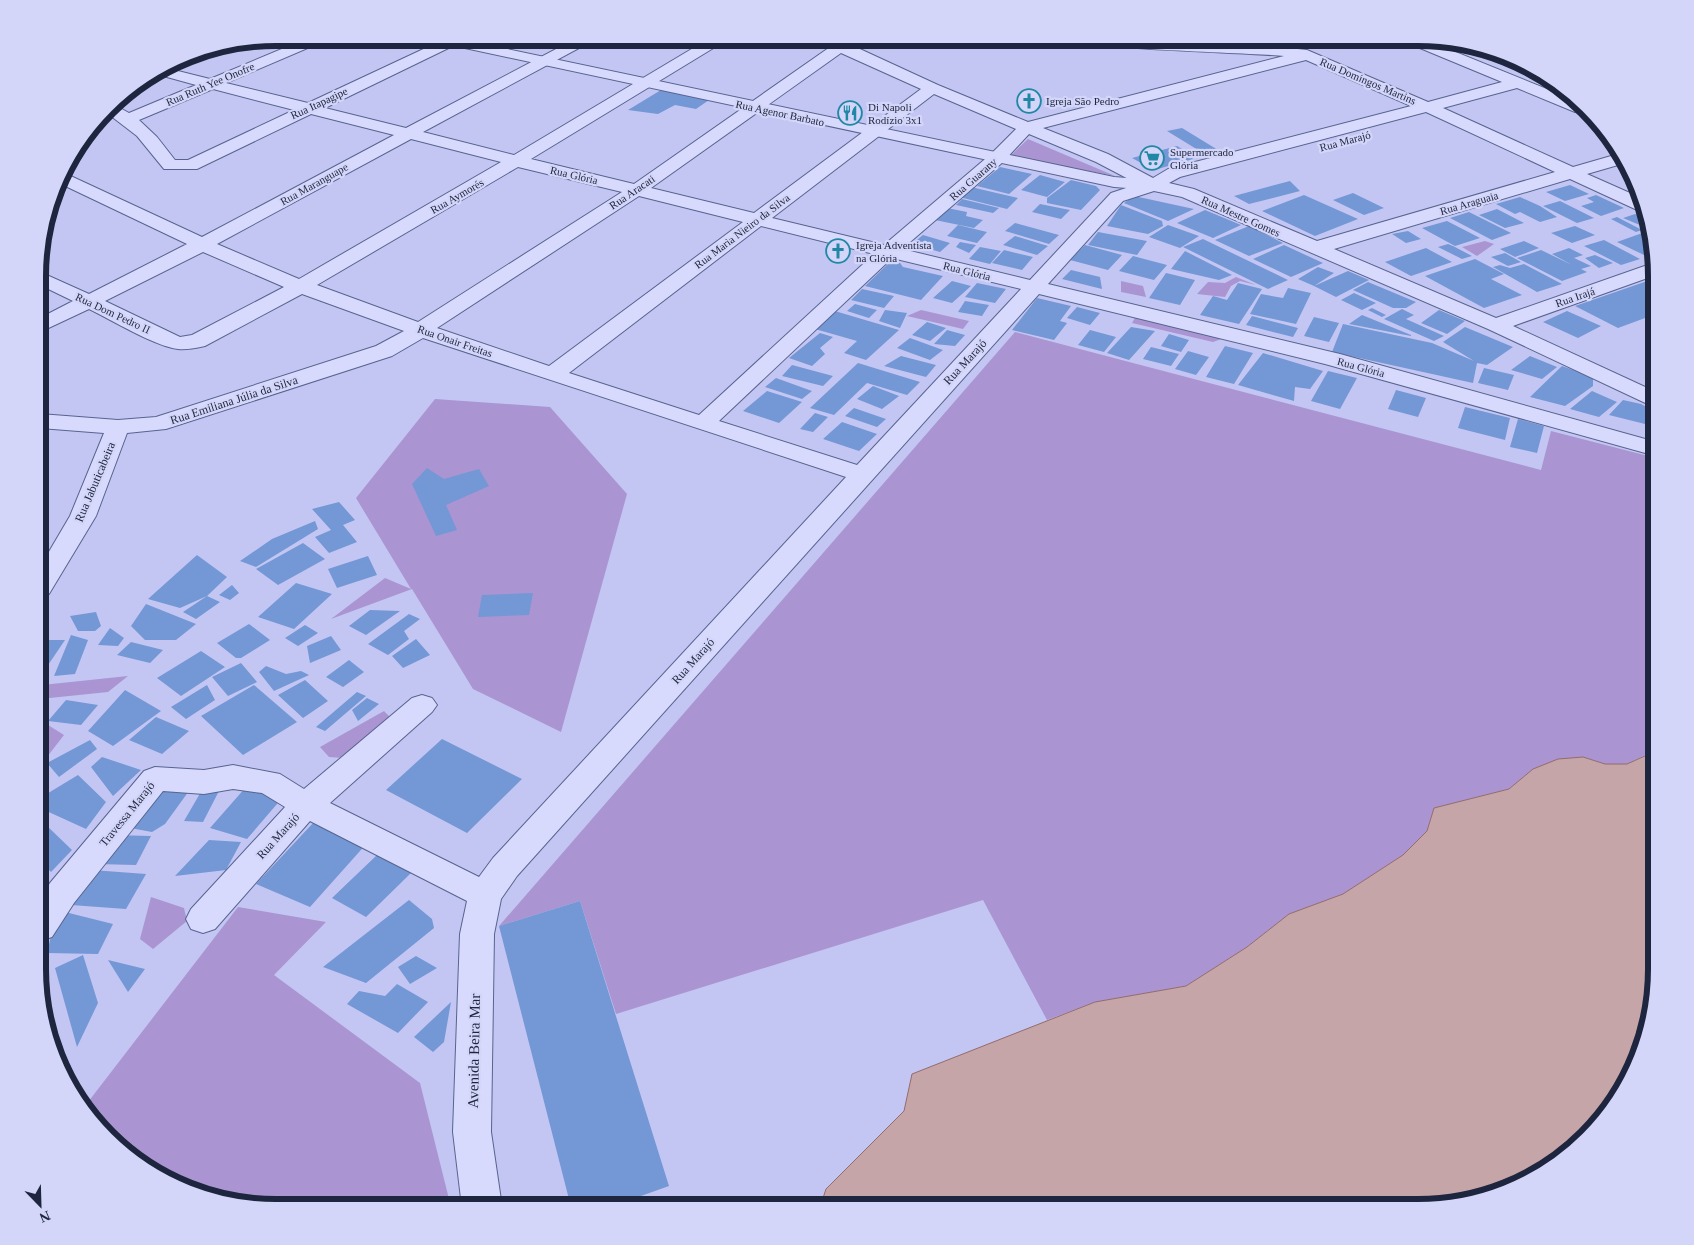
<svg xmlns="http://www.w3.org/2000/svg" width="1694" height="1245" font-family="Georgia,serif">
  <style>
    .green { fill: #aa95d2 }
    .water { fill: #c5a5a7; stroke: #956b6b }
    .building { fill: #7497d5 }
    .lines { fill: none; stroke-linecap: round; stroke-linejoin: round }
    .minor-casing { stroke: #57648f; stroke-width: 2 }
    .tertiary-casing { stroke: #57648f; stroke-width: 2 }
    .minor { fill: #d7dafc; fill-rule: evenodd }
    .tertiary { fill: #d7dafc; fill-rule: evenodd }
    .labels { text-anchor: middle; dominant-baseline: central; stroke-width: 4.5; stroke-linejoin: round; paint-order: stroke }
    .far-street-label { font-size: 11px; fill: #1d263e; stroke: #d3d5f9 }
    .far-poi-label { font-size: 11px; fill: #1d263e; stroke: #d3d5f9; text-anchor: start }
    .street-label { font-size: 12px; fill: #1d263e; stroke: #d3d5f9 }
    .near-street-label { font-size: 15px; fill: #1d263e; stroke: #d3d5f9 }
    .rim { fill: none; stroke: #1d263e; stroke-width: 6 }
  </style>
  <rect width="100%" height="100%" fill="#c3c6f3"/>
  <path class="green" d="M1125,38H1282L1252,45Z
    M1028,139L1115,176L1010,156Z
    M1485,241L1494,244L1477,256L1462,247Z
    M1236,277L1256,285L1240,281L1231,286L1225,297L1197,294L1208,282L1225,283Z
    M1121,281L1143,286L1146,297L1121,292Z
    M921,310L969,321L963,329L907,316Z
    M1136,316L1227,337L1213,342L1132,323Z
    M1015,332L1541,470L1551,431L1656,458V750L1627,764H1605L1583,757L1533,769L1509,789L1434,808L1427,831L1403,855L1343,894L1289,914L1247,947L1186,986L1095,1002L1047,1020L983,900L616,1014L580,901L499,926Z
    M435,399L550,407L627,494L561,732L473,689L412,589L331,619L385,578L411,589L356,498Z
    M128,676L108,692L40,699L42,685Z
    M384,711L390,717L343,758L329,757L320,747Z
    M40,720L64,735L47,757L40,751Z
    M151,897L184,908L187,921L153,949L140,939Z
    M238,907L326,922L274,975L420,1083L448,1195L449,1207H261L200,1195L131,1158L85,1106Z"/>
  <path class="water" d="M1656,751V984L1644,1045L1607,1114L1523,1183L1418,1207H820L826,1189L904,1111L912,1074L1095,1002L1186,986L1247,947L1289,914L1343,894L1403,855L1427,831L1434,808L1509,789L1533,769L1558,759L1583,757L1605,764H1627Z"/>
  <path class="building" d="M1427,38H1433L1483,48L1470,51L1451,44L1444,45Z
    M661,90L709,100L696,109L675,105L658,114L628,110Z
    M1182,128L1218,150L1203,153L1167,131Z
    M1177,146L1191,154L1193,159L1154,170L1132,158Z
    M1000,167L1032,174L1009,194L977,186Z
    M1040,175L1065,182L1047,197L1021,190Z
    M1071,180L1096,186L1100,190L1081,210L1047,203V198Z
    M1290,181L1300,191L1249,204L1234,196Z
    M1570,185L1589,194L1565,201L1546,192Z
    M971,187L1018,198L1007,209L959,197Z
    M1353,193L1384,208L1364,215L1333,200Z
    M1304,195L1358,219L1315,236L1262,211Z
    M1596,195L1624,208L1601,216L1581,206L1594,202L1587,198Z
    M1134,196L1194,209L1168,221L1124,203Z
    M1520,197L1540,206L1557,217L1540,222L1520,212L1515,214L1496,204Z
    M962,199L999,208L993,213L956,205Z
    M1560,201L1594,218L1577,223L1543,206Z
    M1040,204L1070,210L1061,219L1032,212Z
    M1121,205L1162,221L1163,226L1148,234L1107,226Z
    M947,208L967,212L966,216L983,220L974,228L935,220Z
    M1497,209L1524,223L1505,228L1479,215Z
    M1205,210L1241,225L1213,238L1177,223Z
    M1469,212L1511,233L1492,240L1450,218Z
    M1635,214L1645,218L1647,228L1623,218Z
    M1617,217L1642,230L1636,232L1611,219Z
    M1447,221L1480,238L1455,246L1422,228Z
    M1015,223L1059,235L1049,244L1005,231Z
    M958,225L987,232L977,243L947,236Z
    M1168,225L1199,236L1180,248L1149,237Z
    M1249,226L1283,243L1249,256L1215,240Z
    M1575,226L1595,235L1572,243L1551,233Z
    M1408,231L1421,239L1406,243L1392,234Z
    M1648,231L1653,252L1644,255L1617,242Z
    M1098,232L1147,241L1137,255L1088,245Z
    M923,235L950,243L940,252L912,244Z
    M1015,236L1048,246L1037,255L1003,245Z
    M1203,239L1288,280L1268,289L1183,247Z
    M1604,240L1640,259L1621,265L1584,246Z
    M1524,241L1539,248L1515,257L1500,249Z
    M960,242L976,245L969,253L956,247Z
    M1448,244L1453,246L1472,256L1462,259L1438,247Z
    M1085,245L1122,255L1108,270L1070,260Z
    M1284,245L1323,263L1291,277L1253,259Z
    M980,247L1001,251L990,264L969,259Z
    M1426,248L1452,262L1411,276L1385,262Z
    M1569,248L1583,255L1574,258L1591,266L1581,269L1587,272L1562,281L1517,258L1541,250L1572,265L1552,254Z
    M1004,250L1033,257L1022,270L992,263Z
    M1185,251L1232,275L1219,280L1171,269Z
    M1505,253L1521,262L1508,266L1491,257Z
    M1595,255L1613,263L1599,268L1585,258Z
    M1133,256L1167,265L1154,280L1119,271Z
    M1475,259L1504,274L1491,279L1522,295L1484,308L1425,276Z
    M891,261L900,263L903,267L943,276L921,300L865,286Z
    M1524,264L1562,284L1537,292L1493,267L1500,265L1510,268Z
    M1318,267L1334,273L1314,286L1298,279Z
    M1071,270L1100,277L1102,289L1062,279Z
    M1348,271L1369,280L1336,297L1314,286Z
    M1166,273L1195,280L1180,305L1149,298Z
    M1656,278V314L1618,328L1575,306Z
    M952,281L971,286L952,303L933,298Z
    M1368,282L1416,302L1406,308H1393L1353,290Z
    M977,283L1006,289L995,303L965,297Z
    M1238,283L1262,289L1239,324L1200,315L1213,296L1227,300Z
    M1288,288L1311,293L1296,324L1250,314L1261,294L1283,298Z
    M862,289L894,296L884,308L851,300Z
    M1354,293L1376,303L1362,310L1341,300Z
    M1037,298L1071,306L1060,321L1067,323L1054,340L1012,330Z
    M965,301L989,305L982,316L958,312Z
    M855,304L877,310L869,318L847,311Z
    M1077,307L1100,313L1090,325L1067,318Z
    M1372,308L1386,315L1382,317L1368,310Z
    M828,309L899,330L866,360L844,353L857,341L808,327Z
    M1402,309L1414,315L1406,319L1444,336L1434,341L1384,319Z
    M885,310L907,313L900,328L879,321Z
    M1439,310L1465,321L1447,334L1421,323Z
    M1567,311L1601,326L1578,338L1543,322Z
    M1362,315L1411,335V336L1349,324Z
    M1252,316L1298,328L1293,337L1246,325Z
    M1314,317L1339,323L1329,342L1304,336Z
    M927,322L946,328L930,341L912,335Z
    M1343,324L1432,343L1474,361L1443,342L1465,327L1513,347L1487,365L1477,363L1473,383L1332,352Z
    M1131,327L1155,331L1129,360L1107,353Z
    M947,330L965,335L955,346L934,344Z
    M1090,330L1116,337L1104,352L1078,345Z
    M820,333L833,337L820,348L825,354L812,366L789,358Z
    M1169,334L1189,340L1181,352L1161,346Z
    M910,338L943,350L930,360L897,348Z
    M1225,346L1253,353L1234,384L1206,377Z
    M1151,347L1179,354L1171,366L1143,359Z
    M1188,351L1209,357L1196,375L1175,369Z
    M1263,353L1323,371L1310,389L1295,387L1294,401L1238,385Z
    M901,356L936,365L926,377L884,366Z
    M1530,356L1557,367L1542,379L1511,370Z
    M858,363L920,382L907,395L867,383L834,415L810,408Z
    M792,365L833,376L823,386L782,376Z
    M1562,366L1593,377V386L1565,406L1530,397Z
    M1484,368L1514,375L1508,390L1478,383Z
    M1328,371L1357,378L1340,409L1311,401Z
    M776,378L812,391L802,399L765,387Z
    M873,386L899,396L882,409L857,399Z
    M1396,390L1426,398L1418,417L1388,409Z
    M767,391L802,402L779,423L743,411Z
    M1592,391L1617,402L1599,417L1570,409Z
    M1623,400L1641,404L1656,412V418L1645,424L1609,415Z
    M1465,407L1510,418L1505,440L1458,428Z
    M854,408L886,419L877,427L845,416Z
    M815,413L828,417L813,432L800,429Z
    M1518,419L1544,426L1537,453L1510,447Z
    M842,422L877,434L859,451L823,439Z
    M427,468L444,479L479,469L489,486L446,505L457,530L436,536L412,484Z
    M339,502L355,520L343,525L357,542L329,553L315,537L331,530L312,509Z
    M315,521L318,529L256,567L240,561L272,539Z
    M303,543L325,559L278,585L256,569Z
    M197,555L227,577L207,596L180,608L148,599Z
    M368,556L377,575L337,588L328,569Z
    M296,583L332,594L294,629L258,617Z
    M232,585L239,593L230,600L219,595Z
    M533,593L529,615L478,617L482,595Z
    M207,596L220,602L196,619L183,612Z
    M146,604L196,624L176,640H145L131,626Z
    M370,610L400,611L366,635L349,626Z
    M96,612L101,626L95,631H78L70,616Z
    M409,614L420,619L404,631L409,639L388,655L368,644Z
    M249,624L270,640L241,658H236L217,643Z
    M305,625L318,633L298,646L285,638Z
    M110,628L124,638L118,646L98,645Z
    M71,635L88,640L75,674L54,676Z
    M331,636L341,650L310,663L307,646Z
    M416,639L430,655L403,668L392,656Z
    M40,640H65L42,674H40Z
    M131,642L163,650L150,663L117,655Z
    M201,651L225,667L181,696L157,678Z
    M349,660L364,672L343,687L326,677Z
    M241,663L257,682L228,696L212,677Z
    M266,666L286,674L301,671L309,675L274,691L259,672Z
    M305,680L328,701L303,718L278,695Z
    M207,685L215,700L186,719L171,707Z
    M254,685L297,722L243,755L201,716Z
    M125,690L161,711L113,746L88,731Z
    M357,692L366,696L325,731L316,727Z
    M367,698L379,704L358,721L352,710Z
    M66,700L98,705L81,725L48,721Z
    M156,717L189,731L162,754L129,740Z
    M442,739L522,779L467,833L386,790Z
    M90,740L97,749L59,777L47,763Z
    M102,757L141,770L113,796L91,767Z
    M78,775L106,802L86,829L40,808V798Z
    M155,777L194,784L165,824L152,832L119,826Z
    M246,787L283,797L247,839L210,828Z
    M202,790L219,791L203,822L184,821Z
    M314,822L368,842L310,907L256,884Z
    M45,824L72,850L51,872L40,861V827Z
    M111,835L151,836L136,865L96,864Z
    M209,840L241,842L226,870L175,876Z
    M377,855L411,873L366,917L332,898Z
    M92,870L146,874L126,909L71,905Z
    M409,900L432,919L434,928L366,983L323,967Z
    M580,901L669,1186L610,1207H571L499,926Z
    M57,910L113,924L98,954L47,953Z
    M83,955L98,1003L77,1047L55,968Z
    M416,956L437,968L410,984L398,967Z
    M108,960L145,969L128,992Z
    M397,984L428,1002L398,1033L347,1004L359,991L385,996Z
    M451,1002L444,1042L433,1052L414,1037Z
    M50,1031L71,1066L64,1071Z"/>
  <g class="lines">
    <g class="minor-casing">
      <path id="minor" d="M308,38H326L324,41L226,83L308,103L447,38H465L463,41L325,108L406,128L577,38H594L592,41L423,132L514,155L710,38H727L725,41L531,159L634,184L830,47L819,38H836L938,85L1028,122L1284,56C1256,53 1074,49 1067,38L1262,45L1307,50L1428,102L1502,82L1403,41L1401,38H1421L1574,100L1584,113L1575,112L1517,88L1443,108L1573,167L1618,154L1625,163L1587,174L1639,197L1642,210L1635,209L1570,179L1334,249L1496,318L1656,262V275L1513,326L1656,392V408L1488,329L1182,197L1154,191L1123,201L1048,284L1340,354L1656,442V456L1325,364L1039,294L517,876L501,899L494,934L491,1132L502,1207H462L453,1132L460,934L467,901L310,821L215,929L203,933L191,929L186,919L191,909L285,807L262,793L233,789L204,794L163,791L74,903L52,937L40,941V899L50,883L144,771L155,767L204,770L233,765L280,774L304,789L412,698L422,695L432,698L437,705L432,712L330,803L479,877L493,858L846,477L423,338L392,356L166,429L127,433L96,516L49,594L40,597V567L70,516L104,433L40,428V414L118,420L156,417L376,346L404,331L302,294L205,346C196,348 186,350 178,349C154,346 112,320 89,309L40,332V318L73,301L40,285V272L89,294L187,244L59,183L62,172L202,237L394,135L311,114L197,169H164L137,136L107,113L113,104L129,113L196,85L156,74L166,68L210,79ZM841,53L921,89L754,213L651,188ZM1306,60L1411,106L1168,169L1153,178L1108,154L1043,128ZM213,89L294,110L188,160H175L157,137L139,120ZM934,94L1016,129L991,154L884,245L772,218ZM1426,112L1555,172L1317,241L1194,189L1169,183L1180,177ZM1029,134L1096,162L1138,184L1111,193L1030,280L902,249L1003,162ZM411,139L501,162L299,279L217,244ZM518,167L622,192L418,322L317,285ZM639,196L743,222L549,366L437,328ZM761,226L874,254L699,415L569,373ZM203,252L284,287L192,335L180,337L105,301ZM892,258L1021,289L857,465L719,421Z"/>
    </g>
    <g class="tertiary-casing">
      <path id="tertiary" d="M430,38H455L1114,177L1153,180L1159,181L1162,185L1159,189L1153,190L1114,187L437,42Z"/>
    </g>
    <use href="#minor" class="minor"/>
    <use href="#tertiary" class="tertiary"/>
  </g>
  <defs>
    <g id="church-ring" transform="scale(1.25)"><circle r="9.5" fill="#d3d5f9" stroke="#2088a5" stroke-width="1.5"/><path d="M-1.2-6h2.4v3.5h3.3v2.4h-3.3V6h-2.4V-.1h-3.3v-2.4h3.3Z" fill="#2088a5"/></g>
    <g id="restaurant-ring" transform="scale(1.25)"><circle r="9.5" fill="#d3d5f9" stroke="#2088a5" stroke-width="1.5"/><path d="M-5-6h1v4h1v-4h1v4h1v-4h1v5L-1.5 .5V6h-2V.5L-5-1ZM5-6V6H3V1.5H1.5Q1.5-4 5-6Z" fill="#2088a5"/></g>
    <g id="supermarket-ring" transform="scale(1.25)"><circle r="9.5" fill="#d3d5f9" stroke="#2088a5" stroke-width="1.5"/><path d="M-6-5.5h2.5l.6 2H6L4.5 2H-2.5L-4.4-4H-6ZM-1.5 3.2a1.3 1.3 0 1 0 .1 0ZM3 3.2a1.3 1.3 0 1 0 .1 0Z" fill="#2088a5"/></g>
  </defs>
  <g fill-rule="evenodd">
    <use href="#church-ring" x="1029" y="101"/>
    <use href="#restaurant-ring" x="850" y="113"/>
    <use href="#supermarket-ring" x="1152" y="158"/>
    <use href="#church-ring" x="838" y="251"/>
  </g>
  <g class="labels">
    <g class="far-street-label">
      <text transform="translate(1368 81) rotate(23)">Rua Domingos Martins</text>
      <text transform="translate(210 84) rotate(-23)">Rua Ruth Yee Onofre</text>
      <text transform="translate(319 103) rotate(-25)">Rua Itapagipe</text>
      <text transform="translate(780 113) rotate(12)">Rua Agenor Barbato</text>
      <text transform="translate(1345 141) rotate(-15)">Rua Marajó</text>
      <text transform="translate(574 175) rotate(13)">Rua Glória</text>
      <text transform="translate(973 179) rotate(-41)">Rua Guarany</text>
      <text transform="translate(314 184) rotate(-29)">Rua Maranguape</text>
      <text transform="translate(632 192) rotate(-34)">Rua Aracati</text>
      <text transform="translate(457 196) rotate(-30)">Rua Aymorés</text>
      <text transform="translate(1469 203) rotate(-16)">Rua Araguaia</text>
      <text transform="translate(1241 216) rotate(24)">Rua Mestre Gomes</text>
      <text transform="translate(742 231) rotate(-37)">Rua Maria Nieiro da Silva</text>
      <text transform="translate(967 271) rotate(14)">Rua Glória</text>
      <text transform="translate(1575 297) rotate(-19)">Rua Irajá</text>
      <text transform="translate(113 313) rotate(25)">Rua Dom Pedro II</text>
      <text transform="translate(455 341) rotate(19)">Rua Onair Freitas</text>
      <text transform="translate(1361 367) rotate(15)">Rua Glória</text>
    </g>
    <g class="far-poi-label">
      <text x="1046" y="101">Igreja São Pedro</text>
      <text x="868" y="107">Di Napoli<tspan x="868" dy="13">Rodízio 3x1</tspan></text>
      <text x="1170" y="152">Supermercado<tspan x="1170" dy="13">Glória</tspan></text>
      <text x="856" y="245">Igreja Adventista<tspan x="856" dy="13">na Glória</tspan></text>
    </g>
    <g class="street-label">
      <text transform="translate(965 362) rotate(-47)">Rua Marajó</text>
      <text transform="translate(234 400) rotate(-18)">Rua Emiliana Júlia da Silva</text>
      <text transform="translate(95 482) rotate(-67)">Rua Jabuticabeira</text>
      <text transform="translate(693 661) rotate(-48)">Rua Marajó</text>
      <text transform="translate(127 814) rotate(-51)">Travessa Marajó</text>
      <text transform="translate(278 836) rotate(-48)">Rua Marajó</text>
    </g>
    <g class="near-street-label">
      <text transform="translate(474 1051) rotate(-89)">Avenida Beira Mar</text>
    </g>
  </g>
  <path d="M0 0H1694V1245H0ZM276 46H1418A230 230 0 0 1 1648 276V969A230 230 0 0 1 1418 1199H276A230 230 0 0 1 46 969V276A230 230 0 0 1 276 46Z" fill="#d3d5f9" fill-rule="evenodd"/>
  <path class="rim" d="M276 46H1418A230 230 0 0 1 1648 276V969A230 230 0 0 1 1418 1199H276A230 230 0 0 1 46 969V276A230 230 0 0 1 276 46Z"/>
  <g transform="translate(40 1205) rotate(157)" stroke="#d3d5f9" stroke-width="4" paint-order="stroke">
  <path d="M0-4L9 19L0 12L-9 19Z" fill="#1d263e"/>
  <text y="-8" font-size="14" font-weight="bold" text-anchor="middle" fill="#1d263e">N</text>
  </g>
</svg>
